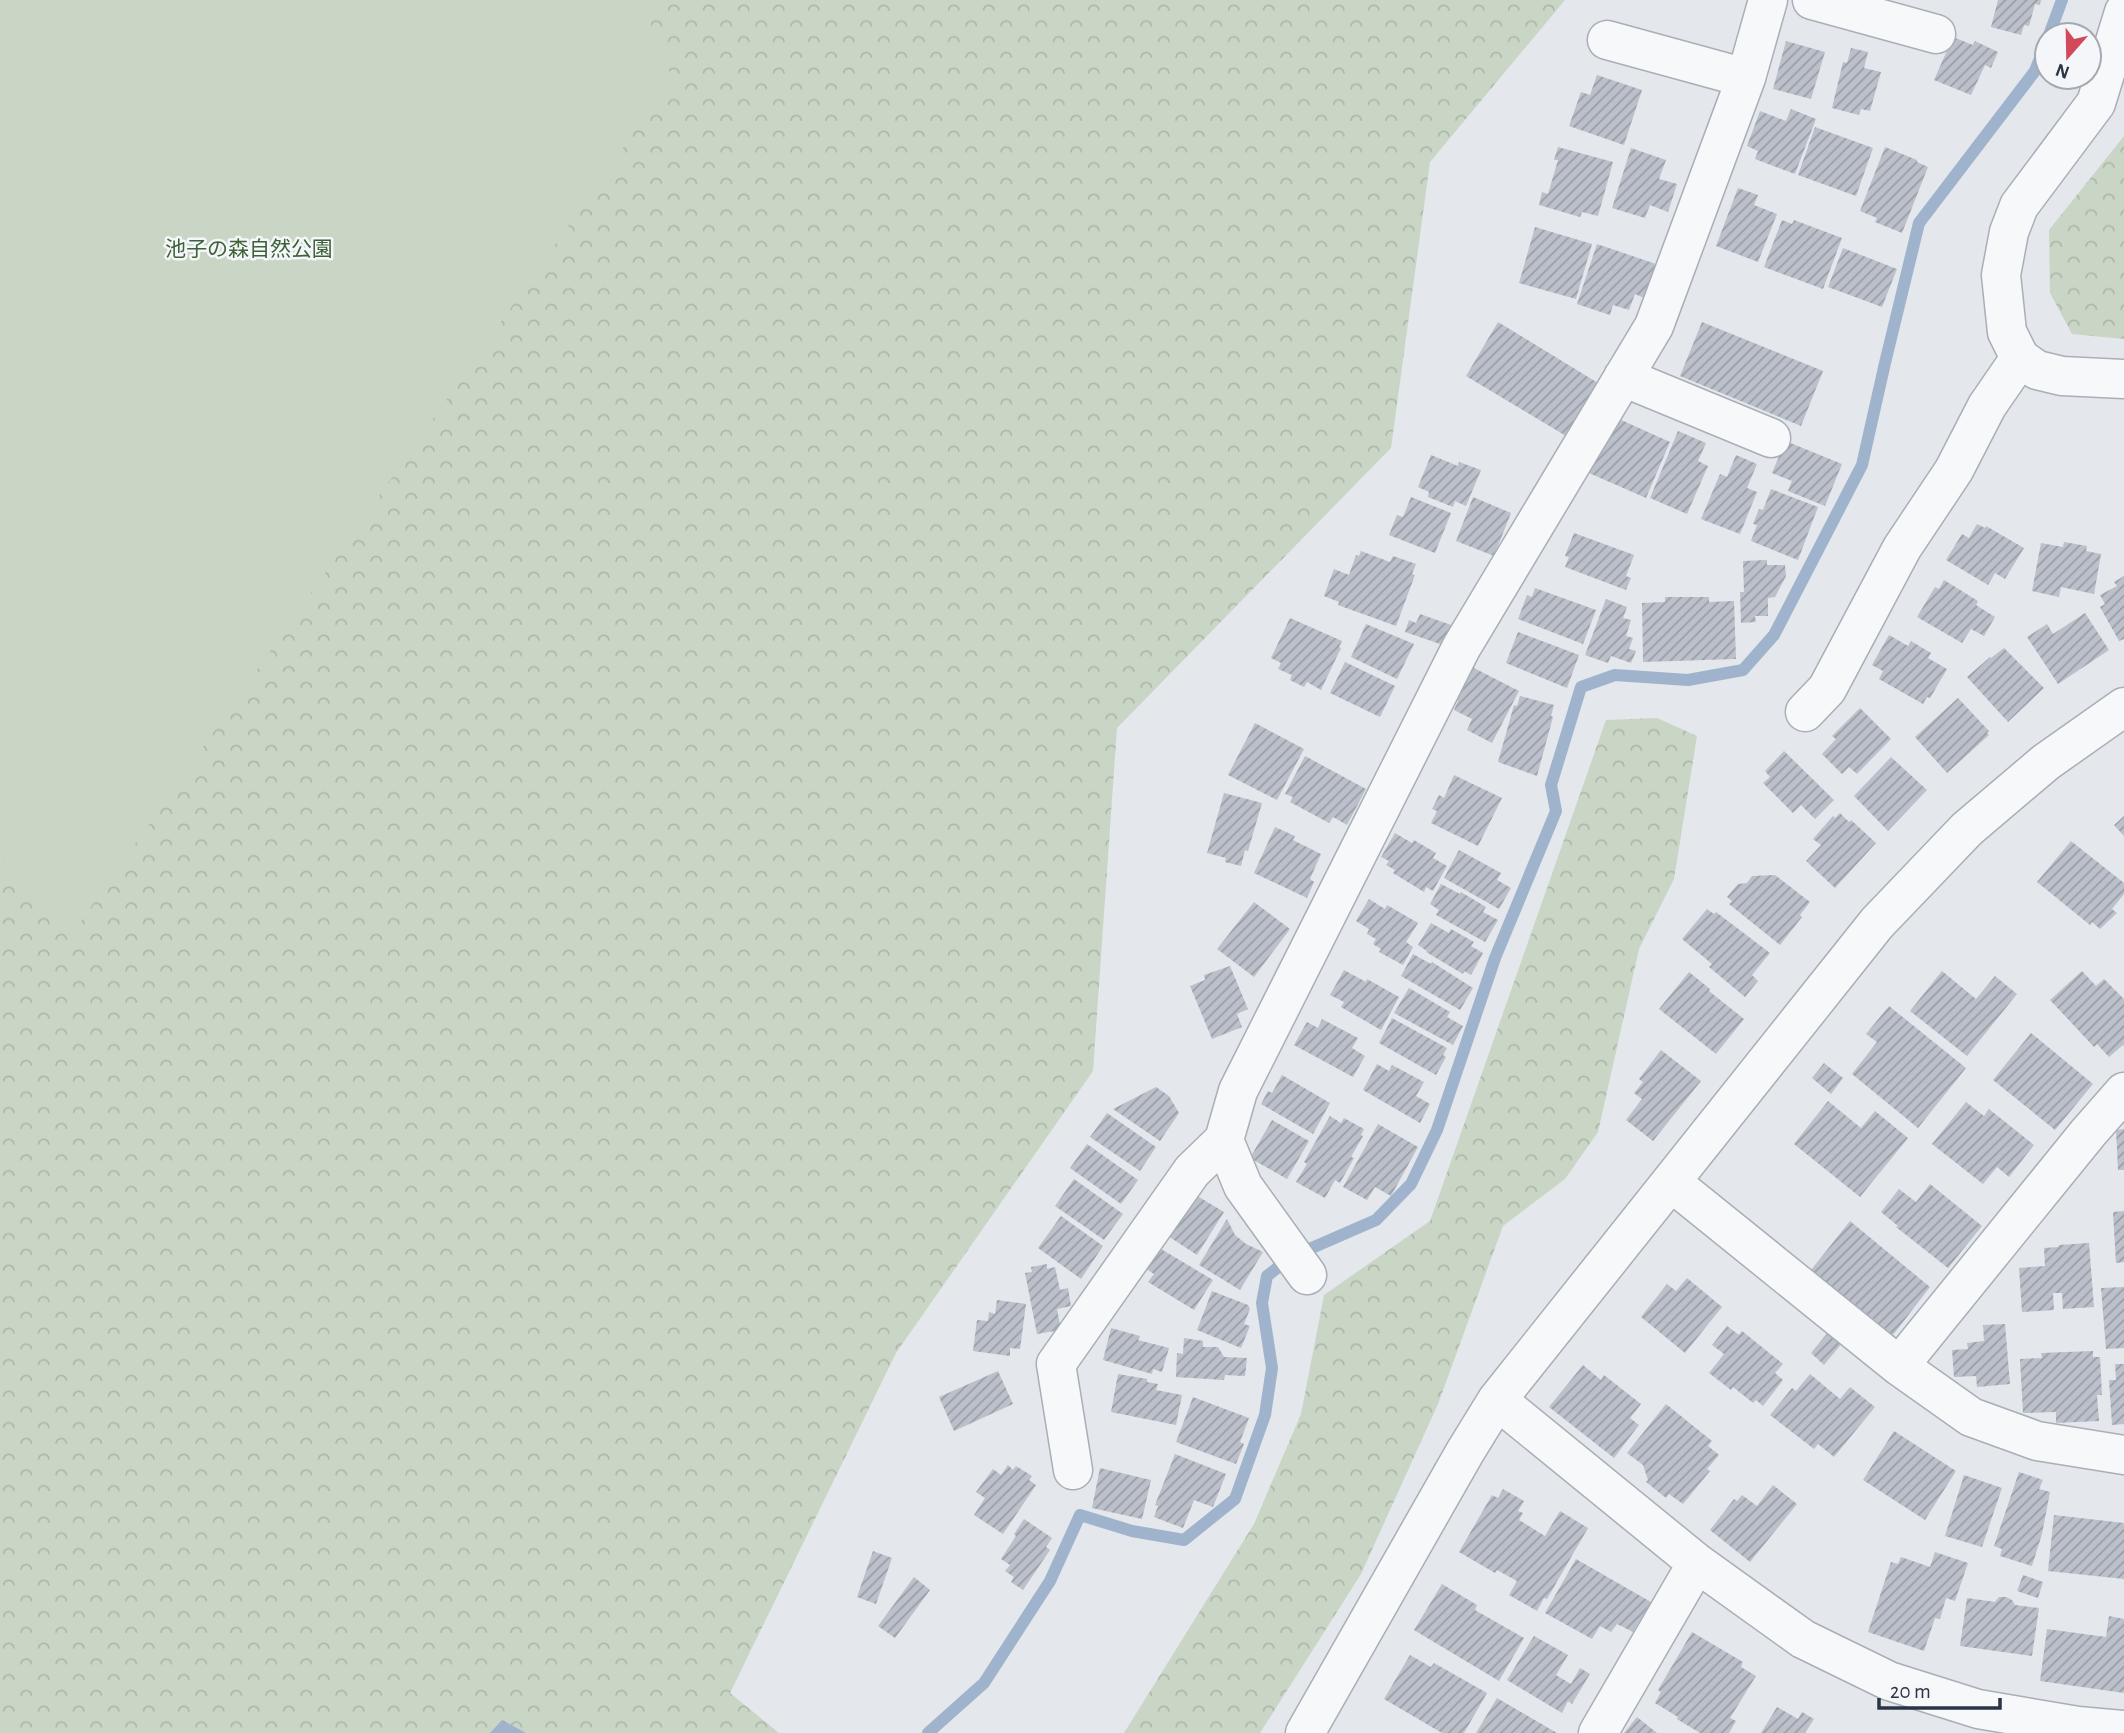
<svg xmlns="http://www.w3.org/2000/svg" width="2124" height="1733" font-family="'Alegreya Sans','Noto Sans JP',sans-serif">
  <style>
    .forest { fill: url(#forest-crowns) }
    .park { fill: #c9d6c5 }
    .water { fill: url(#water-ripples) }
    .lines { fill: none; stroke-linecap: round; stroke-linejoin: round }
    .stream { stroke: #9fb4cc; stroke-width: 12 }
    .building { fill: url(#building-hatch) }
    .minor-casing { stroke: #a9aeb7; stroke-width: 41 }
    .minor { stroke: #f7f8fa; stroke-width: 38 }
    .labels { text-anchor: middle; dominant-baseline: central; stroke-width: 5; stroke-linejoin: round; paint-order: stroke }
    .park-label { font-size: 21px; fill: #3f6138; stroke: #f4f6f9 }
  </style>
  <defs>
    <pattern id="forest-crowns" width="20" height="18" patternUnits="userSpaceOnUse" patternTransform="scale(1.75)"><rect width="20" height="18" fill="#c9d6c5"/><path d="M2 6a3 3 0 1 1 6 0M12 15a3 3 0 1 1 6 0" fill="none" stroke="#adb8ab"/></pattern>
    <pattern id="water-ripples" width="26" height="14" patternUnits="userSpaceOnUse" patternTransform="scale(1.75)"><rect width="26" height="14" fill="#9fb4cc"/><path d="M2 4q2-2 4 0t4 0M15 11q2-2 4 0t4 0" fill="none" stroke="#8293a7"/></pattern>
    <pattern id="building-hatch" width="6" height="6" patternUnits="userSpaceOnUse" patternTransform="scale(1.75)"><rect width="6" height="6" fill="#bbc0ca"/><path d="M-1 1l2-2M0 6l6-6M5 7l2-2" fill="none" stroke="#989da6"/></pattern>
  </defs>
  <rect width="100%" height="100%" fill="#e4e7ec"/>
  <path class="forest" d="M0,0H1565L1430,162L1391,448L1117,728L1093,1071L896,1353L730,1693L779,1733H0Z
    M2124,136V339L2072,334L2050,293L2049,230Z
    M1657,718L1697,736L1674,879L1639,949L1598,1132L1565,1179L1503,1226L1438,1404L1361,1574L1260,1733H1124L1254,1524L1301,1414L1324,1295L1430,1221L1606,720Z"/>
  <path class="park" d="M0,0H641L672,78L72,934L0,857Z"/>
  <path class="water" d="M502,1720L526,1733H490Z"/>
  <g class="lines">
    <path class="stream" d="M2049,35L2062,0
      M928,1733L984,1683L1050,1581L1080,1515L1132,1531L1184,1540L1235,1499L1265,1415L1272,1368L1262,1303L1267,1276L1291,1257L1376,1220L1411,1184L1437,1130L1495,958L1556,811L1551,785L1581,687L1615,675L1688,680L1743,670L1774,635L1862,465L1885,363L1919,223L2035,71L2047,40"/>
  </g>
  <path class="building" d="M1998,0H2041L2040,5L2035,4L2029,26L2024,25L2021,35L1991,27Z
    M1953,37L1973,45L1975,41L1998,52L1991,68L1985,65L1971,95L1934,80Z
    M1786,41L1825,52L1811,99L1773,89Z
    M1851,48L1868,52L1864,68L1881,72L1870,111L1861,109L1859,115L1832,108L1843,62L1847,63Z
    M1597,75L1642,90L1624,145L1569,126L1581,92L1590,95Z
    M1791,109L1816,119L1795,174L1755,159L1758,151L1747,146L1760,111L1786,121Z
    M1815,127L1873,148L1856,196L1798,175Z
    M1558,147L1613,162L1598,216L1582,212L1580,217L1539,205L1542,192L1548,194L1558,160H1554Z
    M1885,147L1917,160V162L1928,167L1902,233L1875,222L1877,218L1860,211Z
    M1631,148L1666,160L1659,179L1677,184L1668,212L1650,205L1645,218L1612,208Z
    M1738,188L1758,195L1754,205L1777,214L1758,262L1716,246Z
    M1782,220L1792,224L1794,220L1842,238L1823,289L1764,267Z
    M1535,227L1592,244L1576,299L1519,283Z
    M1597,244L1656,264L1644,298L1635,294L1629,310L1613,305L1610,315L1577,304Z
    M1843,248L1897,269L1882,307L1828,287Z
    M1498,322L1598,383L1566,436L1466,376Z
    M1702,322L1823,371L1801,426L1680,376Z
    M1619,419L1670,442L1646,498L1589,473L1607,431Z
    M1678,431L1706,443L1698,461L1708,466L1687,514L1650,498Z
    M1788,442L1842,464L1825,506L1788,491L1792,481L1772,473L1784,444Z
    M1431,455L1458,466L1459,462L1481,470L1466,506L1455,501L1453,507L1428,497L1429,492L1418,487Z
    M1736,455L1757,464L1747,488L1757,492L1740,534L1701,519L1720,474L1727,477Z
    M1771,489L1818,507L1798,560L1751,541L1757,525L1753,524L1759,509L1763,510Z
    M1411,497L1451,513L1435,553L1389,535L1397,515L1403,517Z
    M1473,497L1511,513L1494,556L1456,541Z
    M1977,524L1985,528L1986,526L2024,548L2005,579L1995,573L1988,585L1946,560L1962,534L1969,538Z
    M1574,533L1634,555L1626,576L1631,578L1626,590L1565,567L1569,557L1565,556Z
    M2064,542L2087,546L2086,551L2101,554L2094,594L2061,587L2059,597L2032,591L2041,543L2063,547Z
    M1361,551L1390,562L1393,556L1416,564L1412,574L1415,575L1396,626L1338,605L1339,602L1324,596L1334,569L1349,575L1356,555L1359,556Z
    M1767,560V565H1785L1786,576L1775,597L1768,598V616H1755L1756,622L1741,623L1740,592H1744L1743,561Z
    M2124,576V639L2119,641L2100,607L2105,604L2100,595L2117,586L2114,582Z
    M1944,580L1978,601L1976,605L1995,617L1984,636L1971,629L1962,643L1917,617L1935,587L1939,589Z
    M1535,588L1596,610L1583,644L1518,619L1527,595L1532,597Z
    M1665,597H1709V602L1734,601L1736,659L1643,662L1642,603L1665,602Z
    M1606,599L1627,607L1623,618L1631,620L1626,636L1633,638L1629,649L1636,651L1631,663L1611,656L1608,663L1585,655Z
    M2085,613L2109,650L2058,684L2027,637L2047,624L2053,634Z
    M1420,614L1454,626L1443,645L1405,632L1409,620L1416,623Z
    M1290,618L1342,641L1339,647L1341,648L1321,690L1307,682L1304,687L1290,680L1292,675L1278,669L1281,663L1271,658Z
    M1366,624L1414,644L1397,679L1351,657Z
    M1518,632L1579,655L1567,688L1506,663Z
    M1889,635L1908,646L1911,641L1931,653L1928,658L1947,669L1930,698L1927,697L1923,704L1879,679L1883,671L1872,665Z
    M2004,648L2044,688L2008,722L1967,677L1990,657L1991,658Z
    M1345,662L1395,686L1380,717L1330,693Z
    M1470,666L1519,691L1492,743L1467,730L1472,719L1454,710L1458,701L1453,698Z
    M1520,696L1554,705L1551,716L1553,717L1537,776L1498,762L1514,705L1517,706Z
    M1958,698L1989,731L1987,733L1989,735L1947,773L1915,737Z
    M1860,708L1891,739L1857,774L1849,767L1842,774L1822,754L1836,739L1832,736Z
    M1255,723L1304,749L1277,800L1228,775Z
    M1784,751L1834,800L1815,819L1801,805L1793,813L1763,783L1770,777L1765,771Z
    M1305,756L1366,789L1347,825L1333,817L1329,823L1290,802L1293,797L1285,794Z
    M1891,757L1927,790L1888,831L1854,796Z
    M1454,775L1502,798L1478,846L1431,823L1437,811L1432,809L1439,795L1444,798Z
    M1224,793L1262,803L1248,851L1245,850L1241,866L1225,862L1226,858L1207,853Z
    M1840,813L1849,822L1851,820L1876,843L1835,888L1806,861L1821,845L1813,839L1833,816L1835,818Z
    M2124,816V836L2114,825Z
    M1275,827L1295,836L1293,840L1321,854L1310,879L1314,882L1307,898L1254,873Z
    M1395,833L1412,843L1414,840L1436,853L1433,858L1447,866L1433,891L1426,887L1424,892L1393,873L1395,870L1386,865L1389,861L1381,857Z
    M2071,841L2124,883V894L2112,909L2117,913L2100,929L2092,922L2090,925L2037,882Z
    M1459,850L1501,873L1497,880L1511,888L1499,909L1444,878Z
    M1775,875L1810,902L1800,915L1802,917L1780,945L1729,904L1732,901L1727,897L1738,884L1747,883L1752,876Z
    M1441,884L1460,894L1461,892L1486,907L1483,912L1498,920L1485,942L1436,915L1439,910L1430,904Z
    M1369,899L1385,909L1387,905L1418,923L1406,942L1413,947L1403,965L1379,952L1381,949L1373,944L1376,939L1367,934L1369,929L1356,921Z
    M1254,902L1290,929L1254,977L1217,949Z
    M1707,909L1714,914L1716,912L1770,953L1752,975L1758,981L1745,997L1709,967L1712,964L1682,939Z
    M1431,923L1449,933L1451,929L1474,942L1471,946L1483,953L1471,975L1464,971L1463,974L1426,952L1427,951L1418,945Z
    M1413,954L1431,964L1432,962L1473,988L1460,1010L1401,976Z
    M1230,966L1248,1009L1237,1014L1242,1027L1212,1039L1190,986L1205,980L1204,975Z
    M1344,970L1366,982L1367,979L1399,997L1381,1030L1341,1007L1344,1002L1330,995Z
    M1942,971L1976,999L1995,976L2017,994L1967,1056L1910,1011Z
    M2082,971L2096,986L2104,979L2124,999V1046L2123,1045L2109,1057L2097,1044L2094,1047L2050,1000Z
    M1689,972L1710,989L1709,991L1744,1019L1716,1054L1659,1009Z
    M1409,988L1450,1012L1447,1017L1463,1026L1453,1045L1394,1013Z
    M1889,1006L1966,1068L1918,1128L1852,1074L1877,1042L1866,1034Z
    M1392,1018L1447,1048L1443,1055L1446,1057L1436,1075L1379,1043Z
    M1322,1019L1358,1038L1352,1048L1365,1056L1353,1077L1294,1045L1307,1022L1318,1028Z
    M2031,1033L2093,1084L2055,1130L1993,1080Z
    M1661,1050L1701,1081L1653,1141L1626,1120L1642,1099L1634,1093L1643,1082L1639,1079Z
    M1824,1063L1843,1078L1831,1094L1812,1078Z
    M1377,1064L1389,1071L1392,1065L1424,1082L1416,1096L1430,1104L1420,1123L1363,1090Z
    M1282,1075L1330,1103L1313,1134L1261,1104L1268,1091L1272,1093Z
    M1156,1087L1169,1096L1179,1113L1160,1141L1113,1109Z
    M1828,1101L1861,1128L1875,1111L1908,1138L1860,1197L1794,1144Z
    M1966,1102L1984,1116L1989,1109L2034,1145L2009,1177L1997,1167L1983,1184L1932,1144Z
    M1107,1113L1156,1147L1140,1171L1090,1137Z
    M1330,1116L1341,1123L1344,1118L1364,1129L1361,1135L1363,1136L1351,1157L1354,1158L1340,1183L1335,1180L1325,1198L1296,1182L1307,1164L1304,1162Z
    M1272,1120L1309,1141L1287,1179L1250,1158Z
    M1378,1124L1418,1147L1391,1196L1375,1187L1367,1200L1343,1187Z
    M2124,1129V1170H2118L2116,1130Z
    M1087,1144L1138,1180L1121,1204L1070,1168Z
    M1074,1179L1123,1214L1104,1240L1055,1206Z
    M1930,1184L1982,1226L1948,1268L1896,1227L1898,1226L1881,1212L1899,1189L1916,1202Z
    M1194,1194L1224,1212L1197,1255L1168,1236Z
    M2124,1211V1262L2116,1263L2113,1212Z
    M1061,1216L1103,1246L1081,1279L1038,1248Z
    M1227,1219L1235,1235L1246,1244L1263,1252L1240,1290L1199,1265Z
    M1850,1221L1930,1287L1893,1335L1811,1270Z
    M2089,1243L2094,1307L2063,1309L2062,1293H2053L2054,1310L2022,1312L2019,1268L2045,1266L2044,1248L2058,1247L2059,1245Z
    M1156,1246L1213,1280L1194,1310L1148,1282L1154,1274L1143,1267Z
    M1047,1264V1269L1055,1267L1060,1290L1068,1288L1071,1306L1057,1309L1061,1330L1037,1334L1025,1273L1032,1272L1031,1267Z
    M1687,1278L1722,1307L1685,1353L1641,1317L1667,1284L1676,1291Z
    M2124,1287V1348L2106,1349L2101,1288Z
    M1212,1291L1248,1305L1250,1309L1244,1324L1250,1326L1241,1348L1197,1330Z
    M997,1300L1026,1304L1020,1349L1010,1348V1356L973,1351L977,1320L988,1321L989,1312L995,1314Z
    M2005,1324L2010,1384L1977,1387L1976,1376L1954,1377L1952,1350L1968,1349L1967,1343L1984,1341L1983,1325Z
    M1727,1326L1739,1335L1742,1331L1783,1364L1775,1373L1783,1380L1763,1406L1756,1400L1753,1403L1733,1387L1731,1390L1709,1373L1724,1354L1712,1345Z
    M1111,1328L1140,1336L1138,1340L1169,1348L1162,1372L1153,1369L1152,1374L1103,1360Z
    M1829,1331L1843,1342L1824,1365L1811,1353Z
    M1184,1338L1203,1341V1347H1218L1224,1357L1247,1358L1245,1376L1225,1375L1224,1380L1176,1377L1177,1353L1183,1354Z
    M2093,1351V1357H2100L2102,1395H2097L2099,1421L2056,1423V1412L2023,1413L2020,1359L2042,1358L2041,1353Z
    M2115,1364H2124V1424L2112,1425L2109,1380H2116Z
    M1583,1365L1601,1380L1604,1375L1641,1404L1630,1418L1639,1425L1614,1458L1549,1407Z
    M998,1371L1013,1404L954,1431L939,1397Z
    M1118,1374L1147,1379V1382L1158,1384L1156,1390L1182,1395L1176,1425L1111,1412Z
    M1810,1374L1840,1399L1850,1387L1875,1407L1834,1457L1818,1444L1814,1449L1770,1415L1792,1388L1796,1391Z
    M1193,1397L1249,1418L1240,1442L1244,1444L1236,1464L1176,1442Z
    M1666,1404L1712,1441L1708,1446L1719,1455L1707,1469L1710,1471L1683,1504L1669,1494L1666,1498L1646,1482L1648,1480L1643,1465L1627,1453Z
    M1894,1431L1956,1471L1925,1520L1863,1480Z
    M1175,1454L1226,1474L1213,1507L1194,1500L1183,1528L1154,1517L1158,1506L1155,1505Z
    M1008,1465L1013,1470L1016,1466L1032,1476L1029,1480L1036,1485L1003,1534L974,1515L985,1498L976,1492L993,1469L1001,1475Z
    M1100,1468L1151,1480L1142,1519L1092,1508Z
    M2019,1472L2043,1480L2039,1489L2050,1492L2042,1534L2032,1566L2000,1556L2002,1549L1994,1546Z
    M1964,1475L2002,1488L1982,1547L1945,1536Z
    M1773,1485L1797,1504L1750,1562L1710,1530L1734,1499L1737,1501L1742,1495L1757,1506Z
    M1503,1489L1524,1501L1518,1511L1523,1513L1519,1520L1545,1536L1560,1511L1588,1528L1547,1599L1544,1598L1537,1611L1509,1595L1517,1581L1497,1570L1495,1573L1459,1552L1492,1495L1498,1498Z
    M2054,1515L2124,1523V1579L2048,1571Z
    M1024,1519L1052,1538L1046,1547L1050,1550L1023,1590L1011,1582L1014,1577L1005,1571L1010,1565L1001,1559L1016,1536L1014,1534Z
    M873,1551L892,1558L876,1604L857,1597Z
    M1935,1552L1968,1563L1955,1601L1946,1598L1940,1619L1935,1618L1924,1651L1868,1632L1891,1562L1898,1564L1901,1557L1930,1567Z
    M1576,1559L1651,1602L1633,1632L1617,1624L1611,1632L1600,1626L1592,1639L1545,1613Z
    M2023,1575L2043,1582L2038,1598L2017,1591Z
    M914,1577L930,1590L895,1638L878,1626Z
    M1442,1584L1477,1605L1475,1610L1524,1638L1499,1681L1414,1630Z
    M1999,1597H2006L2012,1600L2015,1605L2039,1608L2032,1656L1960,1646L1967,1598L1995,1602Z
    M2109,1616L2124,1619V1693L2040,1681L2047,1629L2106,1637Z
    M1692,1632L1743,1662L1741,1667L1756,1676L1730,1718L1736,1721L1729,1733H1700L1677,1719L1678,1717L1655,1703L1661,1692L1658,1690Z
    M1534,1636L1568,1655L1556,1675L1571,1684L1580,1668L1590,1674L1572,1704L1568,1701L1562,1713L1507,1680Z
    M1410,1655L1431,1667L1434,1663L1487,1693L1464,1733H1442L1384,1699Z
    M1497,1698L1557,1733H1476Z
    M1777,1707L1798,1719L1802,1712L1814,1719L1805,1733H1761Z
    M1637,1717L1657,1733H1624Z"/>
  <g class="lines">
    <g class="minor-casing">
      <path id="minor" d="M1812,0L1936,34
        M2124,12L2096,103L2019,206L2009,232L2001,275L2007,332L2020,358L2037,370L2062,376L2124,379
        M1607,40L1746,78
        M1623,377L1771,438
        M1805,712L1827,689L1902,548L1954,470L1987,406L2020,358
        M1671,1182L1899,1366L1971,1417L2037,1441L2124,1455
        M1307,1275L1243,1186L1224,1140L1238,1091L1461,648L1654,326L1746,78L1768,0
        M1899,1366L2088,1133L2124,1092
        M1497,1400L1697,1563L1803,1639L1889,1681L1978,1709L2078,1726L2124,1730
        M1073,1470L1056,1364L1192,1171L1224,1140
        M1305,1733L1465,1452L1497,1400L1877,923L1967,829L2046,762L2124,707
        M1598,1733L1697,1563"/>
    </g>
    <use href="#minor" class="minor"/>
  </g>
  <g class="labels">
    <g class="park-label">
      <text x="249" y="249">池子の森自然公園</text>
    </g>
  </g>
  <g transform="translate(2068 56) rotate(200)"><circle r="33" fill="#f4f6f9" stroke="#a4a8b1" stroke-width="2"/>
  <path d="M0-5L12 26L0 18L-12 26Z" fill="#d1495b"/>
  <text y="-10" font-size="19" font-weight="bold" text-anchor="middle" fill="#2b3445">N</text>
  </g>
  <path d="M1879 1698v10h121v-10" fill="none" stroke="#2b3445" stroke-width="3.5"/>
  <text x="1890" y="1698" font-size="21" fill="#2b3445" stroke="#f4f6f9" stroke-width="5" paint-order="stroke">20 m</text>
</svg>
